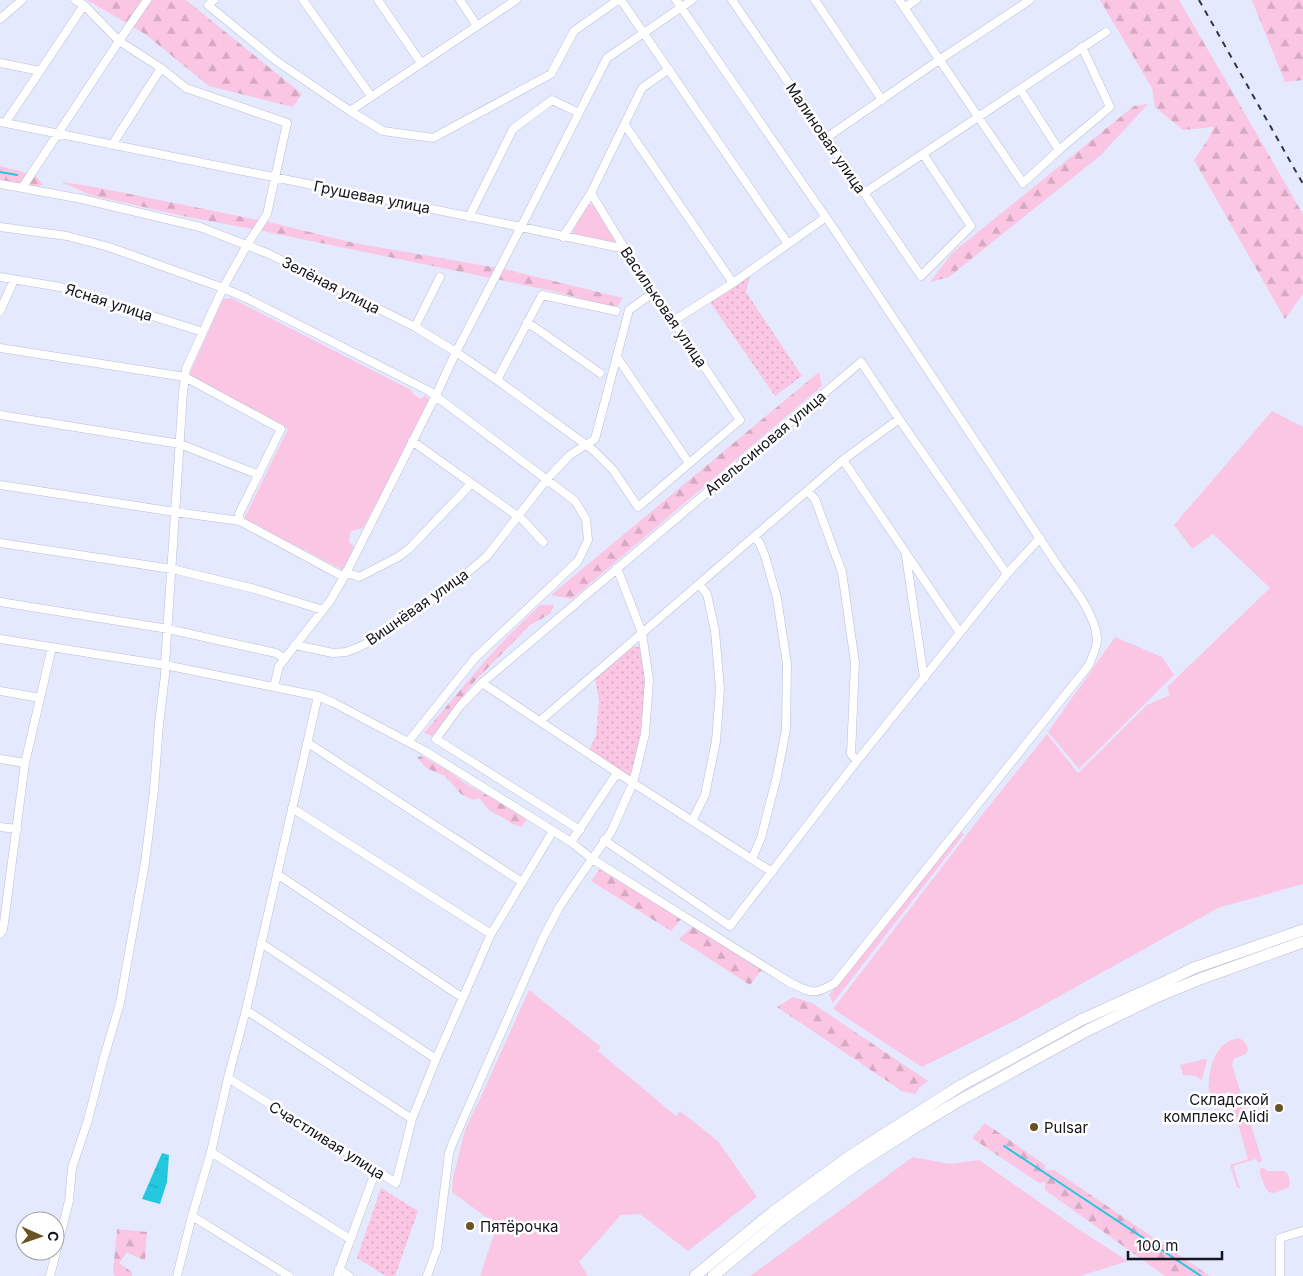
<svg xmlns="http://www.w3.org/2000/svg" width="1303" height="1276" font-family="Inter,sans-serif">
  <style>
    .grass { fill: #fac6e3 }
    .forest { fill: url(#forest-firs) }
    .park { fill: url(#park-dots) }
    .water { fill: url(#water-ripples) }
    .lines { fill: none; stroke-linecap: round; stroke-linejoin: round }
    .stream { stroke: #23c8de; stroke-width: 2 }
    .street-casing { stroke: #bbbfd4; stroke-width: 9 }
    .primary-casing { stroke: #bbbfd4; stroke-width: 12 }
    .street { stroke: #fff; stroke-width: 8 }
    .primary { stroke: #fff; stroke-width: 11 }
    .rail { stroke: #32353e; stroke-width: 2; stroke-dasharray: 6 6; stroke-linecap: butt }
    .poi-dot { fill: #695322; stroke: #fff; stroke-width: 2 }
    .labels { text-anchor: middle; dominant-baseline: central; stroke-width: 5; stroke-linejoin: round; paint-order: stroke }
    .street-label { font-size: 15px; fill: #14161d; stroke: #fff }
    .poi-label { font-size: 15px; fill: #14161d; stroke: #fff; text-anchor: start }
  </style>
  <defs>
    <pattern id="forest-firs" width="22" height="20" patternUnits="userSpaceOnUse" patternTransform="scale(1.25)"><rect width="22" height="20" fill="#fac6e3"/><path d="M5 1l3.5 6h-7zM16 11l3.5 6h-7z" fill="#d5a9c2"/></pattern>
    <pattern id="park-dots" width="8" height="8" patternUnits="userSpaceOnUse" patternTransform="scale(1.25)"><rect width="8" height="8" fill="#fac6e3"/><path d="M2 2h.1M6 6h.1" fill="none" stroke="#d5a9c2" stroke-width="1.8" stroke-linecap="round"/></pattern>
    <pattern id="water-ripples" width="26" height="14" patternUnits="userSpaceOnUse" patternTransform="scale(1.25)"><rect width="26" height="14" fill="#23c8de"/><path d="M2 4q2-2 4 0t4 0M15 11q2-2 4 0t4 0" fill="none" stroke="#1fabbe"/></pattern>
  </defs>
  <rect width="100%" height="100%" fill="#e4e9fe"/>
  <path class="grass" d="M591,204L595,205L616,236L615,241L611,244L574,235L573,231L586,205Z
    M231,298L411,390L413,394L421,399L425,395L429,399L427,406L363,528L351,531L349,542L354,547L343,570L244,519L288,429L189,375L223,299Z
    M1272,411L1303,427V884L1218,908L1020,1018L922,1067L833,1009L985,811L1047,734L1078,773L1147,705L1170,695L1167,687L1270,588L1213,534L1192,549L1174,525Z
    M1115,637L1162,657L1174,675L1079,769L1048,732Z
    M961,832L964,834L833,1003L829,995Z
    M529,990L601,1047L598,1051L676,1116L680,1111L718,1141L757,1197L688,1251L640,1214L621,1215L579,1262L588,1276H480L497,1225L452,1192L453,1178L465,1130L485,1088Z
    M1238,1038C1244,1040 1247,1043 1248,1050L1246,1054L1234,1059L1232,1065L1262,1160L1261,1162L1258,1163L1256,1159L1233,1166L1240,1188V1189L1237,1187L1230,1165L1248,1159L1229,1092L1213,1096C1208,1092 1208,1088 1209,1082C1210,1063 1217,1042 1238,1038Z
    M1205,1059L1207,1060L1202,1080L1195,1076L1183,1075L1180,1065Z
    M913,1157L949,1164L979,1160L1078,1229L1128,1261L1080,1276H750Z
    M1261,1168H1263L1268,1171H1284C1289,1174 1291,1181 1289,1187C1273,1194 1268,1198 1262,1179C1260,1174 1259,1172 1261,1168Z"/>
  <path class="forest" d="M87,0H186L302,94L293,107L209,86L145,34Z
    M1100,0H1179L1303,214V294L1285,319L1194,160L1207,141L1214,127L1183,130L1155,107L1152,88Z
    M1252,0H1303V80L1285,82Z
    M1148,104L1101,155L949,277L930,282L952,253L1134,106Z
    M0,166L36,176L43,185L30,187L0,180Z
    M62,182L95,187L269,222L354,243L504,269L623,298L616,308L553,291L258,230L188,217L90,195Z
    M819,372L822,386L572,599L551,595Z
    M540,605H554L550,614L530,625L474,682L432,736L424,733L484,662L509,635Z
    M422,756L447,770L466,784L528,817L522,827L514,825L502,817L490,811L479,798L473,800L461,794L445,776L426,768L417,757Z
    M599,870L615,872L683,917L671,931L591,881Z
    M694,925L765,966L750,985L679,939Z
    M793,997L812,1003L928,1081L919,1088L915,1094L902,1091L777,1007Z
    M985,1123L1045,1165V1170H1054L1210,1276H1165L1045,1190V1182L1039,1183L972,1138Z
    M117,1229L147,1232L145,1261L127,1252L119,1263L132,1272V1276H115L113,1272Z"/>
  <path class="park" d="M750,276L746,292L802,376L775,396L710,302Z
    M633,646L642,648L646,674L645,718L634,773L628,777L588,752L596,736L599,701L595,678Z
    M381,1188L418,1211L395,1276H386L357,1258Z"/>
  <path class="water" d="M162,1153L169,1155L167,1182L160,1204L142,1199Z"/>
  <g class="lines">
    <path class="stream" d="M0,172L17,175
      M1004,1146L1201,1276"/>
    <g class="street-casing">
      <path id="street" d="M75,0L84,5L119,41L161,68
        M214,0L208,5L275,60L350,111L516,0
        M303,0L371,96
        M378,0L421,63
        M460,0L477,26
        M621,0L788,244
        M732,0L921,276L971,226L923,154
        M815,0L882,100
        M899,0L1023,183L1059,150L1110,107L1082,47
        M904,8L916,0
        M0,19L22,0
        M0,63L40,71L5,123
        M40,71L84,5
        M1020,89L1059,150
        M350,111L383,131L433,138L551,74L574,31L618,0
        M0,122L521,227L625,249
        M625,125L733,283
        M826,138L939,60L1030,0
        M0,184L82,199L200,227L269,254L415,327L456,352L497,380L593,450L613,470L638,507L740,420L625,249L591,193
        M22,188L119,41L147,0
        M864,193L1106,32
        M469,217L513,129L552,100L579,113
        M0,227L67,236L109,247L223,288L246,298L429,391L575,501L586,519L588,540L578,561L475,658L408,742
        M563,237L591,193L642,88L669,69
        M0,277L60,287L203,332
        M0,311L14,280
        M673,321L733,283L826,217
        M527,322L600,373
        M415,327L440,277
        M0,348L185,377L281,429L239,514L240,521
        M617,357L689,463
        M497,380L542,295L616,311
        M0,415L180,444L259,475
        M412,441L523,520L543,542
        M843,460L960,633
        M0,485L175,512L240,521L344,577L436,395L456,352L521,227L607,58L692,0
        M807,491L815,499L842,572L855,663L851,754L857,761
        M0,543L172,569L255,589L323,610
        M906,556L924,678
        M346,572L359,577L398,557L409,549L471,484
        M1007,574L1040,538
        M0,602L168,629L276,653L285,659
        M0,639L165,665L318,696L334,703L425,751L571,842L592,859L789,982C813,993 812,996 835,983L1089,665C1092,657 1098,646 1097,638C1095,614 1074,588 1060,569L836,232L676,0
        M295,645L333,653L346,652L357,648L371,641L447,590L487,556L547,479L570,455L595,439L629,310L654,292
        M482,683L633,783L772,872
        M274,687L279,666L330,601L344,577
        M0,691L40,698
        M540,721L843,460L899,419
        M308,743L522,882
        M0,759L25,763
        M292,808L491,934
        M692,821L705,795L716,741L720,689L715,631L707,594L699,584
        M0,827L17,829
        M580,830L436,739L460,706L482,683L861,362L899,419L1007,574L853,766L730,926L604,840
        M571,842L617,773
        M752,859L761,838L777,776L786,729L787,664L777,598L765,556L759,542L754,537
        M277,874L463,998
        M0,934L3,930L25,763L52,647
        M261,943L436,1059
        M246,1010L412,1119
        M228,1078L396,1183L412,1119L436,1059L491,934L553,831
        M211,1152L350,1239
        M192,1216L289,1276
        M339,1269L349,1276
        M50,1276L69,1201L72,1168L88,1120L103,1061L120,1003L145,863L154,790L159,724L165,675V665L183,392L186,369L223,288L247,245L267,214L287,123L186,88L161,68L112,145
        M177,1276L192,1216L211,1152L228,1078L246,1010L318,696
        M337,1276L376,1170
        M427,1276L437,1249L449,1153L453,1142L543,938L560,906L576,882L611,832L633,783L645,734L649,680L642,633L617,568
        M1280,1276V1238L1303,1231"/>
    </g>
    <g class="primary-casing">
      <path id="primary" d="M695,1276L773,1212L850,1156L960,1086L1081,1020L1167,981L1194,968L1303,930
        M713,1276L782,1219L856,1165L909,1131L957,1102L1088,1030L1154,998L1200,979L1303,942"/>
    </g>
    <use href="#street" class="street"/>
    <use href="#primary" class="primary"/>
    <path class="rail" d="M1199,0L1303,184"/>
  </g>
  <g class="poi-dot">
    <circle cx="1279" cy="1108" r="5"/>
    <circle cx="1034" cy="1127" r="5"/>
    <circle cx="470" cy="1226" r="5"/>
  </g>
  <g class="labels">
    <g class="street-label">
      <text transform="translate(826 138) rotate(56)">Малиновая улица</text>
      <text transform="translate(372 197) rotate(11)">Грушевая улица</text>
      <text transform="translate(331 285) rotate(27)">Зелёная улица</text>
      <text transform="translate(109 302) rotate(18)">Ясная улица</text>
      <text transform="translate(664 307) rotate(56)">Васильковая улица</text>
      <text transform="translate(765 443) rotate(-40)">Апельсиновая улица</text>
      <text transform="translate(417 607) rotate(-35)">Вишнёвая улица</text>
      <text transform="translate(327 1140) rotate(32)">Счастливая улица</text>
    </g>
    <g class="poi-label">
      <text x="1269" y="1099" text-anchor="end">Складской<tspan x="1269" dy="17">комплекс Alidi</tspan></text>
      <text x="1044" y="1127">Pulsar</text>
      <text x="480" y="1226">Пятёрочка</text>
    </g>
  </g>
  <g transform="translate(40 1236) rotate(92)"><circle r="24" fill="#ffffff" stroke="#a1a2a5"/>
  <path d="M0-4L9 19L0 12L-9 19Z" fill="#695322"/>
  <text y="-8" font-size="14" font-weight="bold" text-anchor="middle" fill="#14161d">С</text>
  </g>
  <path d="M1128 1251v8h94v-8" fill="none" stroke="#14161d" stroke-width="2.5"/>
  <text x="1136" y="1251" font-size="15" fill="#14161d" stroke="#ffffff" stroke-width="4" paint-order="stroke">100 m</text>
</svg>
